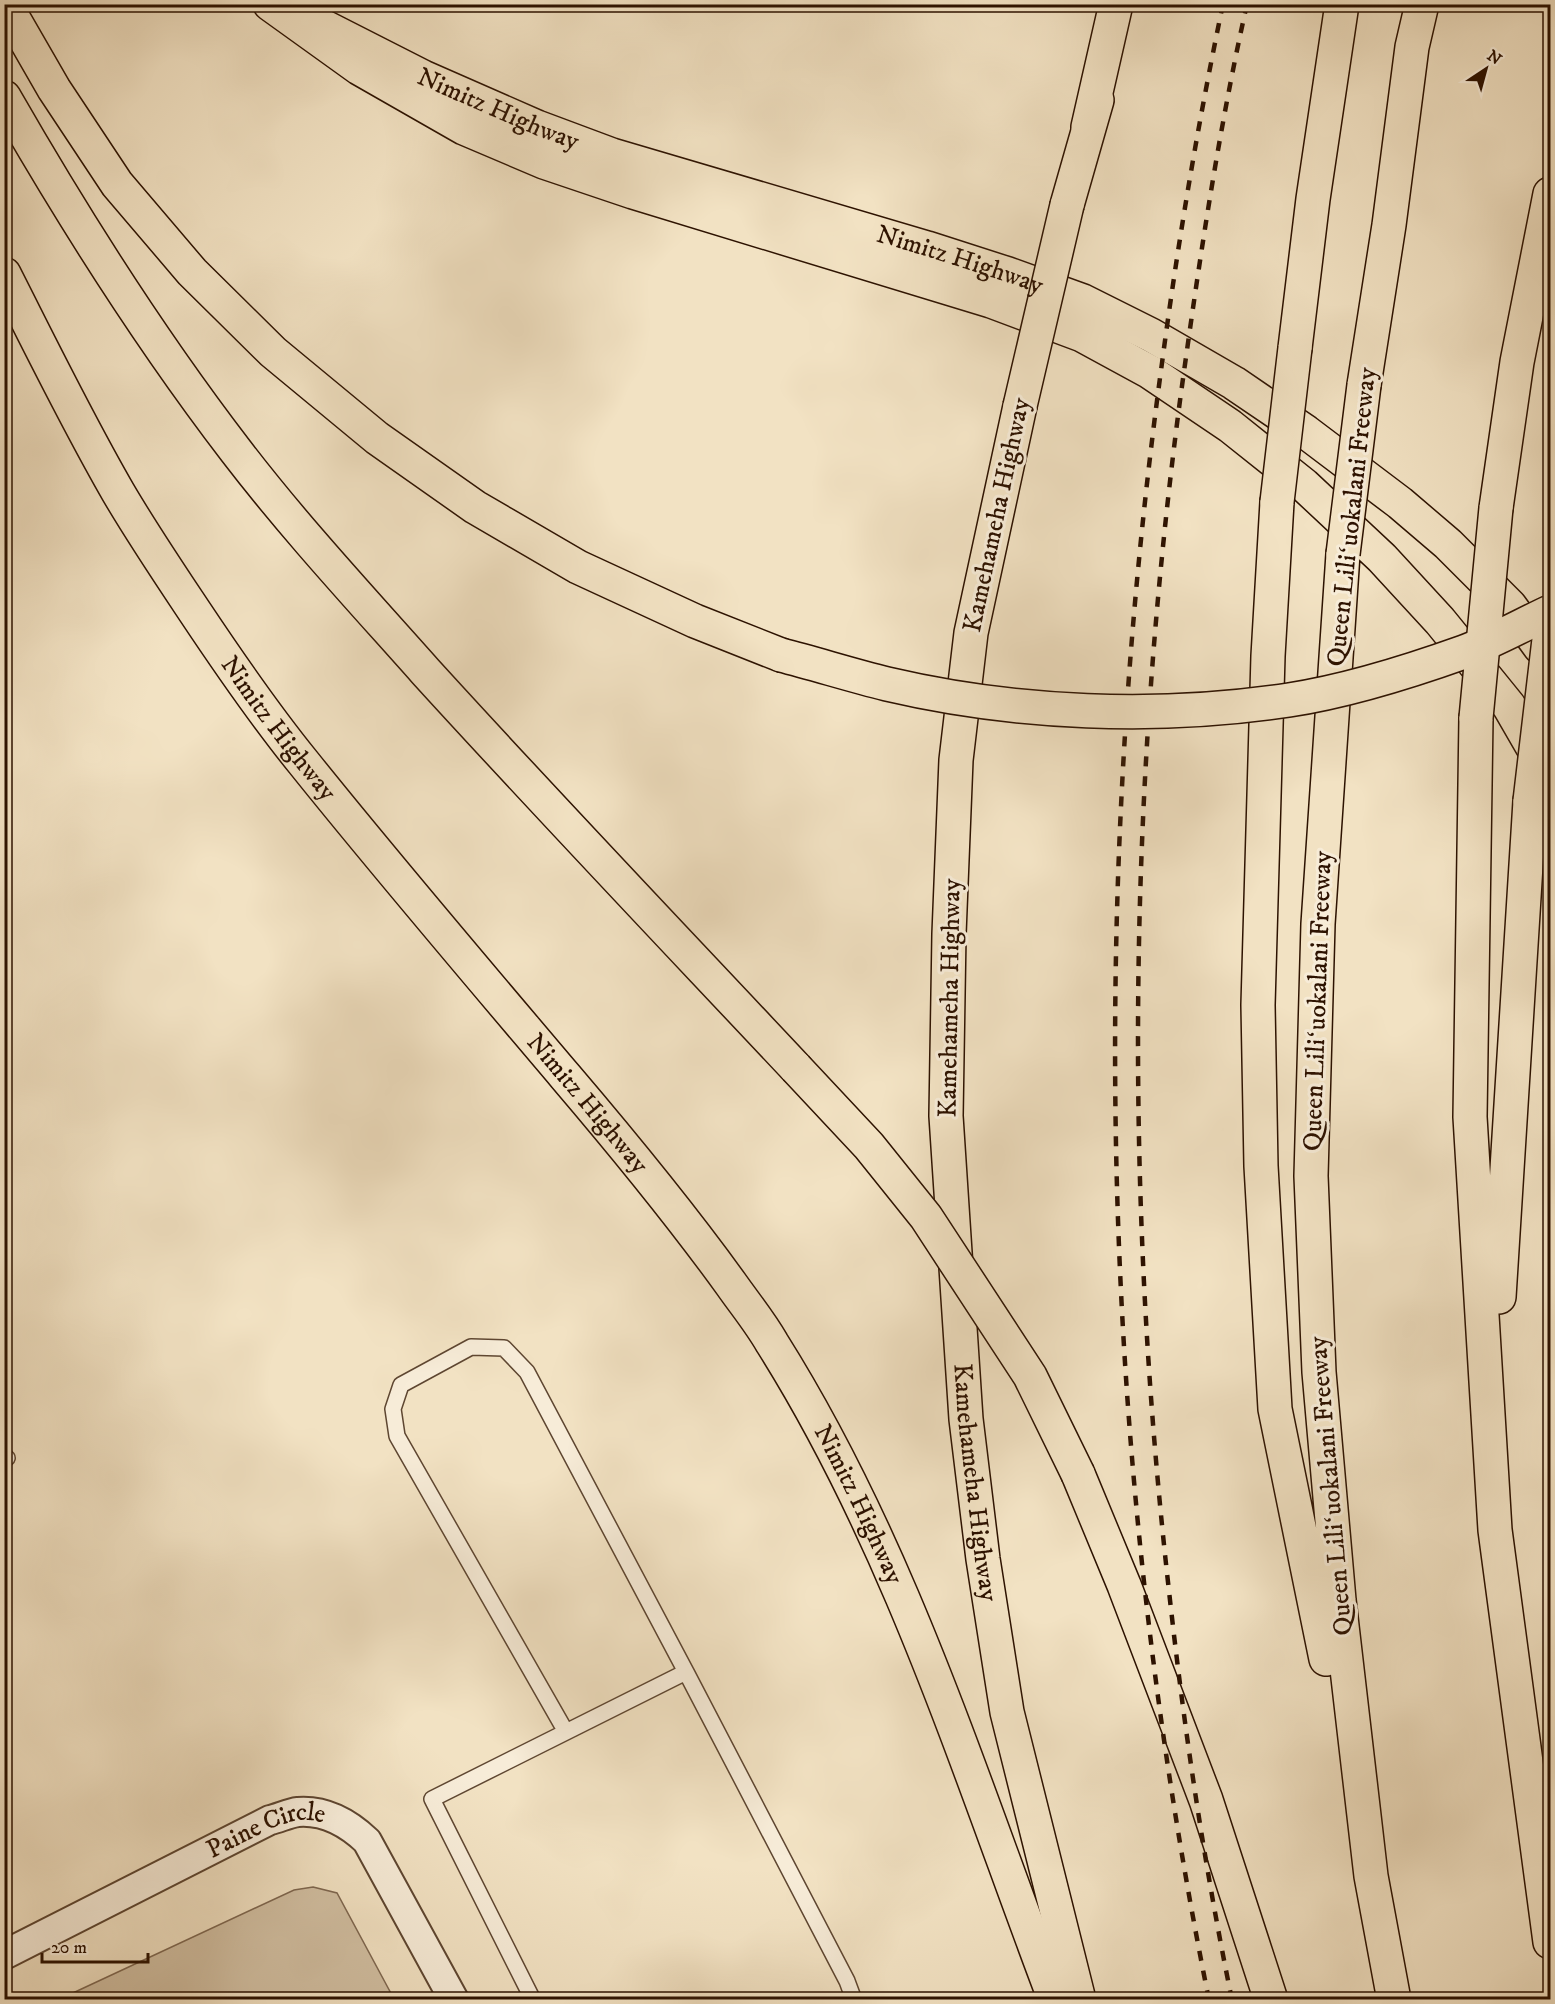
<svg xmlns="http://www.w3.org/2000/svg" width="1555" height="2004" font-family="'IM FELL DW Pica',serif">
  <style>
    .pitch { fill: #d1bfa2; stroke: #7f6851; stroke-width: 1.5 }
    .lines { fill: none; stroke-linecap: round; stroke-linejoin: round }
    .service-casing { stroke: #5e4631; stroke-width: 18 }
    .minor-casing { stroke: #5e4631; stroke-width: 32 }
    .primary-casing { stroke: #2d1200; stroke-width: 36 }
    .motorway-casing { stroke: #2d1200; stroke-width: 36 }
    .service { stroke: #f7ecd8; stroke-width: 15 }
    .minor { stroke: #f7ecd8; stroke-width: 28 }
    .primary { stroke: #f2e2c3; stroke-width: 33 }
    .motorway { stroke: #f2e2c3; stroke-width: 33 }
    .rail { stroke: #2d1200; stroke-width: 4.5; stroke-dasharray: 10 10; stroke-linecap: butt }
    .primary-bridge-casing { stroke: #2d1200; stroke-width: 36; stroke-linecap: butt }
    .motorway-bridge-casing { stroke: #2d1200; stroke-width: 36; stroke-linecap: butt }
    .primary-bridge { stroke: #f2e2c3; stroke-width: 33 }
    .motorway-bridge { stroke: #f2e2c3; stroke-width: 33 }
    .labels { text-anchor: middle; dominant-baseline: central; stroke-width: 6; stroke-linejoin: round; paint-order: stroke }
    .street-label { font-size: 26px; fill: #2d1200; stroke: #f7ecd8 }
  </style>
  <rect width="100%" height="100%" fill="#f2e2c3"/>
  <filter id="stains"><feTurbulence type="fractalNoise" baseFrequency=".00333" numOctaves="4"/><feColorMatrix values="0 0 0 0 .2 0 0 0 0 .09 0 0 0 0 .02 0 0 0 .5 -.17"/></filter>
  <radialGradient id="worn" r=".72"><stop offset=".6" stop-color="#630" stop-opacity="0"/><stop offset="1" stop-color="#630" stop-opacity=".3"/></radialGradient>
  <path class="pitch" d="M313,1887L337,1893L394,1999H60L294,1890Z"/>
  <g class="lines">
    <g class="service-casing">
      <path id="service" d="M4,1460L7,1458
        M566,1732L397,1436L393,1409L401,1385L471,1347L504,1348L527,1372L686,1672
        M533,2000L432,1799L686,1672L847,1981L854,2000"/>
    </g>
    <g class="minor-casing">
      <g id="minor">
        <path id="s1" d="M4,1955L270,1820C279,1818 289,1813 298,1812C325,1810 348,1823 367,1841L454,2000"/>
      </g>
    </g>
    <g class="primary-casing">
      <g id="primary">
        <path d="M5,4L54,89L117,184L192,272L273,352L377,438L475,507L578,567L695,621L781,655"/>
        <path id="s2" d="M307,18L423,77L537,127L612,155L927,248L1008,274L1083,301L1151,335L1234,383L1306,432L1400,503L1448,544L1510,606L1540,647"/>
        <path d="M1067,205L1097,100"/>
        <path id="s3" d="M4,274C41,347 77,421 118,492C142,533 169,573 195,612C229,663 264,714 303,762C388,868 477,972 565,1076C623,1144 679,1212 731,1284C745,1304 760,1322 772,1343C900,1546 970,1776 1055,2000"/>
        <path id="s4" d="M1020,406L971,633L956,760L949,934L946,1116L966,1419L983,1559L1007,1712L1079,2000"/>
      </g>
    </g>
    <g class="motorway-casing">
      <path id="motorway" d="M270,4L359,68L464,128L544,162L633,192L991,301L1082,335L1150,372L1230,426L1304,485L1382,558L1440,621L1509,706L1550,777
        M4,97C74,219 150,339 236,451C295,528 361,599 425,671C547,805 672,936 796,1068
        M1088,127L1116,4
        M1295,348L1313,199L1342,4
        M1364,385L1389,225L1412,47L1422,4
        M1277,502L1268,656L1258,1005L1261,1166L1275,1409L1326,1659
        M1496,508L1517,362L1550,194
        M1343,554L1318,924L1311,1176L1319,1372L1339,1600L1371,1876L1394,2000
        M1476,718L1470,1117L1495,1530L1550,1942
        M1499,1297L1530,801
        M1078,1474L1124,1585L1206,1800L1271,2000"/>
    </g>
    <use href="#service" class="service"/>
    <use href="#minor" class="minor"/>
    <use href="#primary" class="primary"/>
    <use href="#motorway" class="motorway"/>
    <path class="rail" d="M1209,2000C1100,1462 1088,905 1162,363C1178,242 1198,123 1223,4
      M1232,2000C1204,1864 1184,1728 1169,1591C1124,1193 1128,790 1181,393C1199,263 1218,133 1247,4"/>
    <g class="primary-bridge-casing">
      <path id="primary-bridge" d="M1020,406L1067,205
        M781,655C816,664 851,675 887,684C1015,714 1158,720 1289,700C1348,691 1408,672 1464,652C1494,641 1522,625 1550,612"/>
    </g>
    <g class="motorway-bridge-casing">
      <path id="motorway-bridge" d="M1277,502L1295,348
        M1343,554L1364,385
        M1476,718L1496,508
        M1530,801L1550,631
        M796,1068L869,1146L926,1217L1030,1376L1078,1474"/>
    </g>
    <use href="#primary-bridge" class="primary-bridge"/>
    <use href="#motorway-bridge" class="motorway-bridge"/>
  </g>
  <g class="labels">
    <g class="street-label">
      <text stroke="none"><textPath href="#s2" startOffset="212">Nimitz Highway</textPath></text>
      <text stroke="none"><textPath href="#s2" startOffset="698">Nimitz Highway</textPath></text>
      <text transform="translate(997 515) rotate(-78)">Kamehameha Highway</text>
      <text transform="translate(1352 517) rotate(-84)">Queen Liliʻuokalani Freeway</text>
      <text stroke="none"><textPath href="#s3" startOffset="532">Nimitz Highway</textPath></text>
      <text transform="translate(950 998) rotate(-89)">Kamehameha Highway</text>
      <text transform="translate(1318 1001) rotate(-88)">Queen Liliʻuokalani Freeway</text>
      <text stroke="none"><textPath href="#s3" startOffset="1018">Nimitz Highway</textPath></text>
      <text stroke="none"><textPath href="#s4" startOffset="1084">Kamehameha Highway</textPath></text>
      <text transform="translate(1331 1486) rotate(-95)">Queen Liliʻuokalani Freeway</text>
      <text stroke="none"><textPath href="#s3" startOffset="1504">Nimitz Highway</textPath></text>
      <text stroke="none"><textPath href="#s1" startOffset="292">Paine Circle</textPath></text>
    </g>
  </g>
  <rect width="1555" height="2004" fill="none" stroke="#f2e2c3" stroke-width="24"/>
  <rect x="6" y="6" width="1543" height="1992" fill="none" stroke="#2d1200" stroke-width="3"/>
  <rect x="12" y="12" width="1531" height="1980" fill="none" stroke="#2d1200" stroke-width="1.5"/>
  <g transform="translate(1486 69) rotate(36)" stroke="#f7ecd8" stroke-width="4.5" paint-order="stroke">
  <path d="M0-4.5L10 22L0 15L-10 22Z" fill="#2d1200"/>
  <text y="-9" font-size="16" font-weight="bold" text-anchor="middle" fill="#2d1200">N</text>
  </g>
  <path d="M42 1953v9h106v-9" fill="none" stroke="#2d1200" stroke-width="3"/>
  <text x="51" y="1953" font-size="18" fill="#2d1200" stroke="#f7ecd8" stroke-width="4.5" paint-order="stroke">20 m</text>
  <rect width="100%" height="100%" filter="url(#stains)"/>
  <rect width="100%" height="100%" fill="url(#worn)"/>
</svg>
